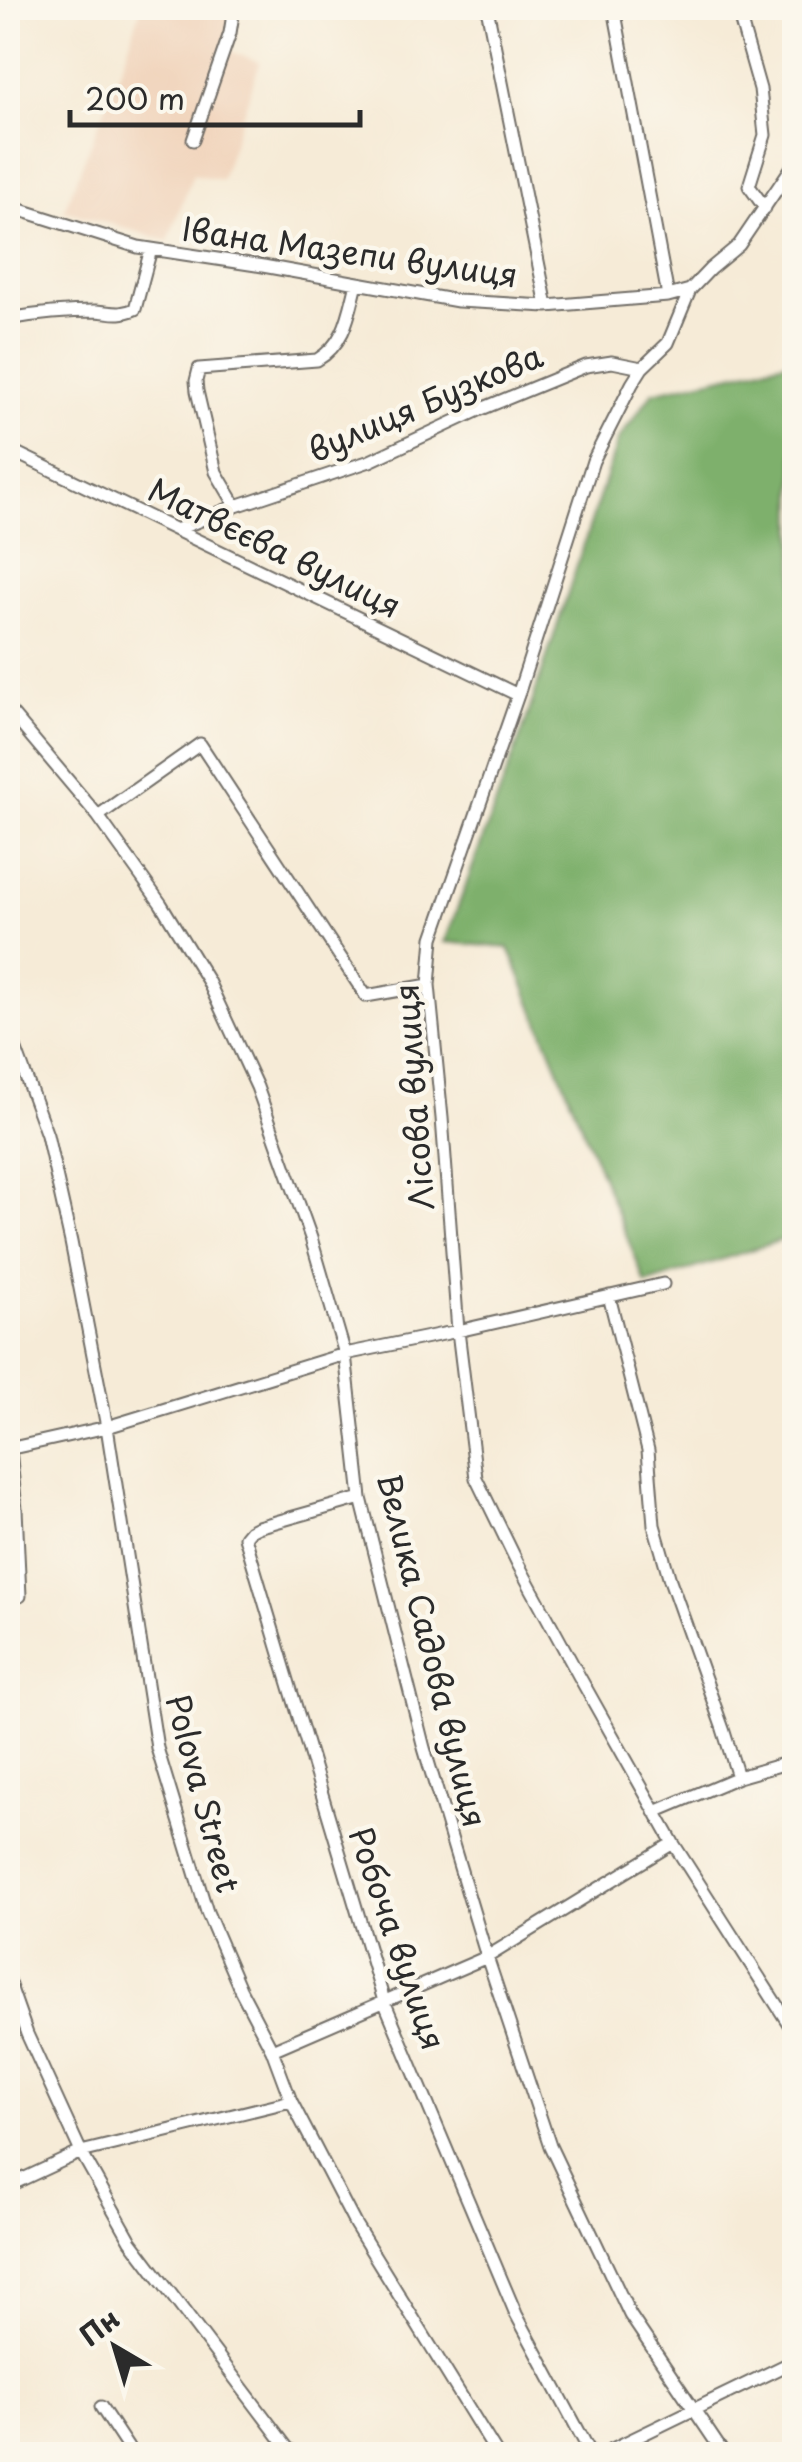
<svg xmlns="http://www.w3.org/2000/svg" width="802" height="2462" font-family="'Playpen Sans',sans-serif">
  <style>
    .built { fill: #f1d5bd }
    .forest { fill: #7eb06c; stroke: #546e4c; stroke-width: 2.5 }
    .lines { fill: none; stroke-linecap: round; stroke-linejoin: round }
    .street-casing { stroke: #726e67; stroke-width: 15 }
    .secondary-casing { stroke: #726e67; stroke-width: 19 }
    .street { stroke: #fff; stroke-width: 11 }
    .secondary { stroke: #fff; stroke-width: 15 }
    .labels { text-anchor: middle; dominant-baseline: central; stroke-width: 9; stroke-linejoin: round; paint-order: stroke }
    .street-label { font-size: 32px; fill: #2b2b2b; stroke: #fbf7ec }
  </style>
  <rect width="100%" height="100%" fill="#fbf7ec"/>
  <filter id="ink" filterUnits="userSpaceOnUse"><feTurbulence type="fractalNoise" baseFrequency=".01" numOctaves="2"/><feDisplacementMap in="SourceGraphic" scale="20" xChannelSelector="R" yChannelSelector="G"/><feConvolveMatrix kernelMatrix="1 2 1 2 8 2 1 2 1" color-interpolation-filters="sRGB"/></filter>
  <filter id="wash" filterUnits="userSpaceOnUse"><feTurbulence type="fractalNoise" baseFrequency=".0048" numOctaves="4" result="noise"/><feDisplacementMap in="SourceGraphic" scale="40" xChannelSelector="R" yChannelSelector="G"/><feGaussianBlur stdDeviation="2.25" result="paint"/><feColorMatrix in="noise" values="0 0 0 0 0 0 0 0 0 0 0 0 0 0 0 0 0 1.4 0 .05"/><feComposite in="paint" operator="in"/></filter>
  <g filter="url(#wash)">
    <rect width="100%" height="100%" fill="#f6ebd7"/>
    <path class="built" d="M141,8H240L232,52L260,62L221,180L193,174L168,241L64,210L122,66Z"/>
    <path class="forest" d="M794,360V1236L646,1284L509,948L445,942L525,724L618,440L653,392Z"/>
  </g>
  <g filter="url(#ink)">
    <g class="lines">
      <g class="street-casing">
        <path id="street" d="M487,8L547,306
          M614,8L668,296
          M737,8L760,89L765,135L749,186L765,208
          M193,140L230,33L234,8
          M794,164L739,245L710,269L690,290L668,343L642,368L632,384L593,461L518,695L433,938L429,985L442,1118L458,1331L476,1478L518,1564L579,1676L673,1843L794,2032
          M8,206L138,247L263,266L458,301L547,306L668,296L690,290
          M8,319C36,314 66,311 96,311C113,312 118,316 135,309L151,249
          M8,449L518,695
          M236,506L216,472L197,391L196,381L199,369L317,360C346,343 349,313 357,283
          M176,530L236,506L370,461L479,410L586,366L612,362L642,368
          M8,709L98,816L161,904L208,981L257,1087L311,1238L345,1354L361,1498L424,1748L487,1957L550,2146L630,2315L724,2454
          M98,816L200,744L366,996L429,985
          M8,1028L47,1135L71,1242L107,1427L157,1748L207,1912L240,1989L272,2050L291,2101L355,2224L497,2454
          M609,1296L648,1450L654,1525L670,1580L723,1729L738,1777
          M8,1449L107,1427L345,1354L458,1331L663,1284
          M10,1449L16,1509L20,1596
          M361,1498L258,1527L250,1531L245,1537L384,2001L516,2314L591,2454
          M655,1812L738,1777L794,1761
          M8,1980L27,2034L81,2152L131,2241L292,2454
          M272,2050L487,1957L673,1843
          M8,2186L81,2152L291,2101
          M101,2407L132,2454
          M602,2454L794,2361"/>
      </g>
      <g class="secondary-casing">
        <path id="secondary" d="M8,2442L14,2454"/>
      </g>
      <use href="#street" class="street"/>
      <use href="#secondary" class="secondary"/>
    </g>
  </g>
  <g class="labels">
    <g class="street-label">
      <text transform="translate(350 251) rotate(8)">Івана Мазепи вулиця</text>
      <text transform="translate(425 402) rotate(-23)">вулиця Бузкова</text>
      <text transform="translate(275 547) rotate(26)">Матвєєва вулиця</text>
      <text transform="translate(413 1097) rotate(-94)">Лісова вулиця</text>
      <text transform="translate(433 1650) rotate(76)">Велика Садова вулиця</text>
      <text transform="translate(204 1793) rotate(75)">Polova Street</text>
      <text transform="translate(398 1938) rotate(71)">Робоча вулиця</text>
    </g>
  </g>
  <rect width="802" height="2462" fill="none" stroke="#fbf7ec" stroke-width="40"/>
  <g transform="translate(115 2347) rotate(322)" stroke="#fbf7ec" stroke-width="8" paint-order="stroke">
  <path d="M0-8L18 38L0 25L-18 38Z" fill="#2b2b2b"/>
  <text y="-15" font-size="28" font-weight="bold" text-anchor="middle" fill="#2b2b2b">Пн</text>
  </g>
  <path d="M70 110v15h290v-15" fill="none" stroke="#2b2b2b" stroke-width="5"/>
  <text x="85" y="110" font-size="30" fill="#2b2b2b" stroke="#fbf7ec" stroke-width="8" paint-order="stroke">200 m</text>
</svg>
